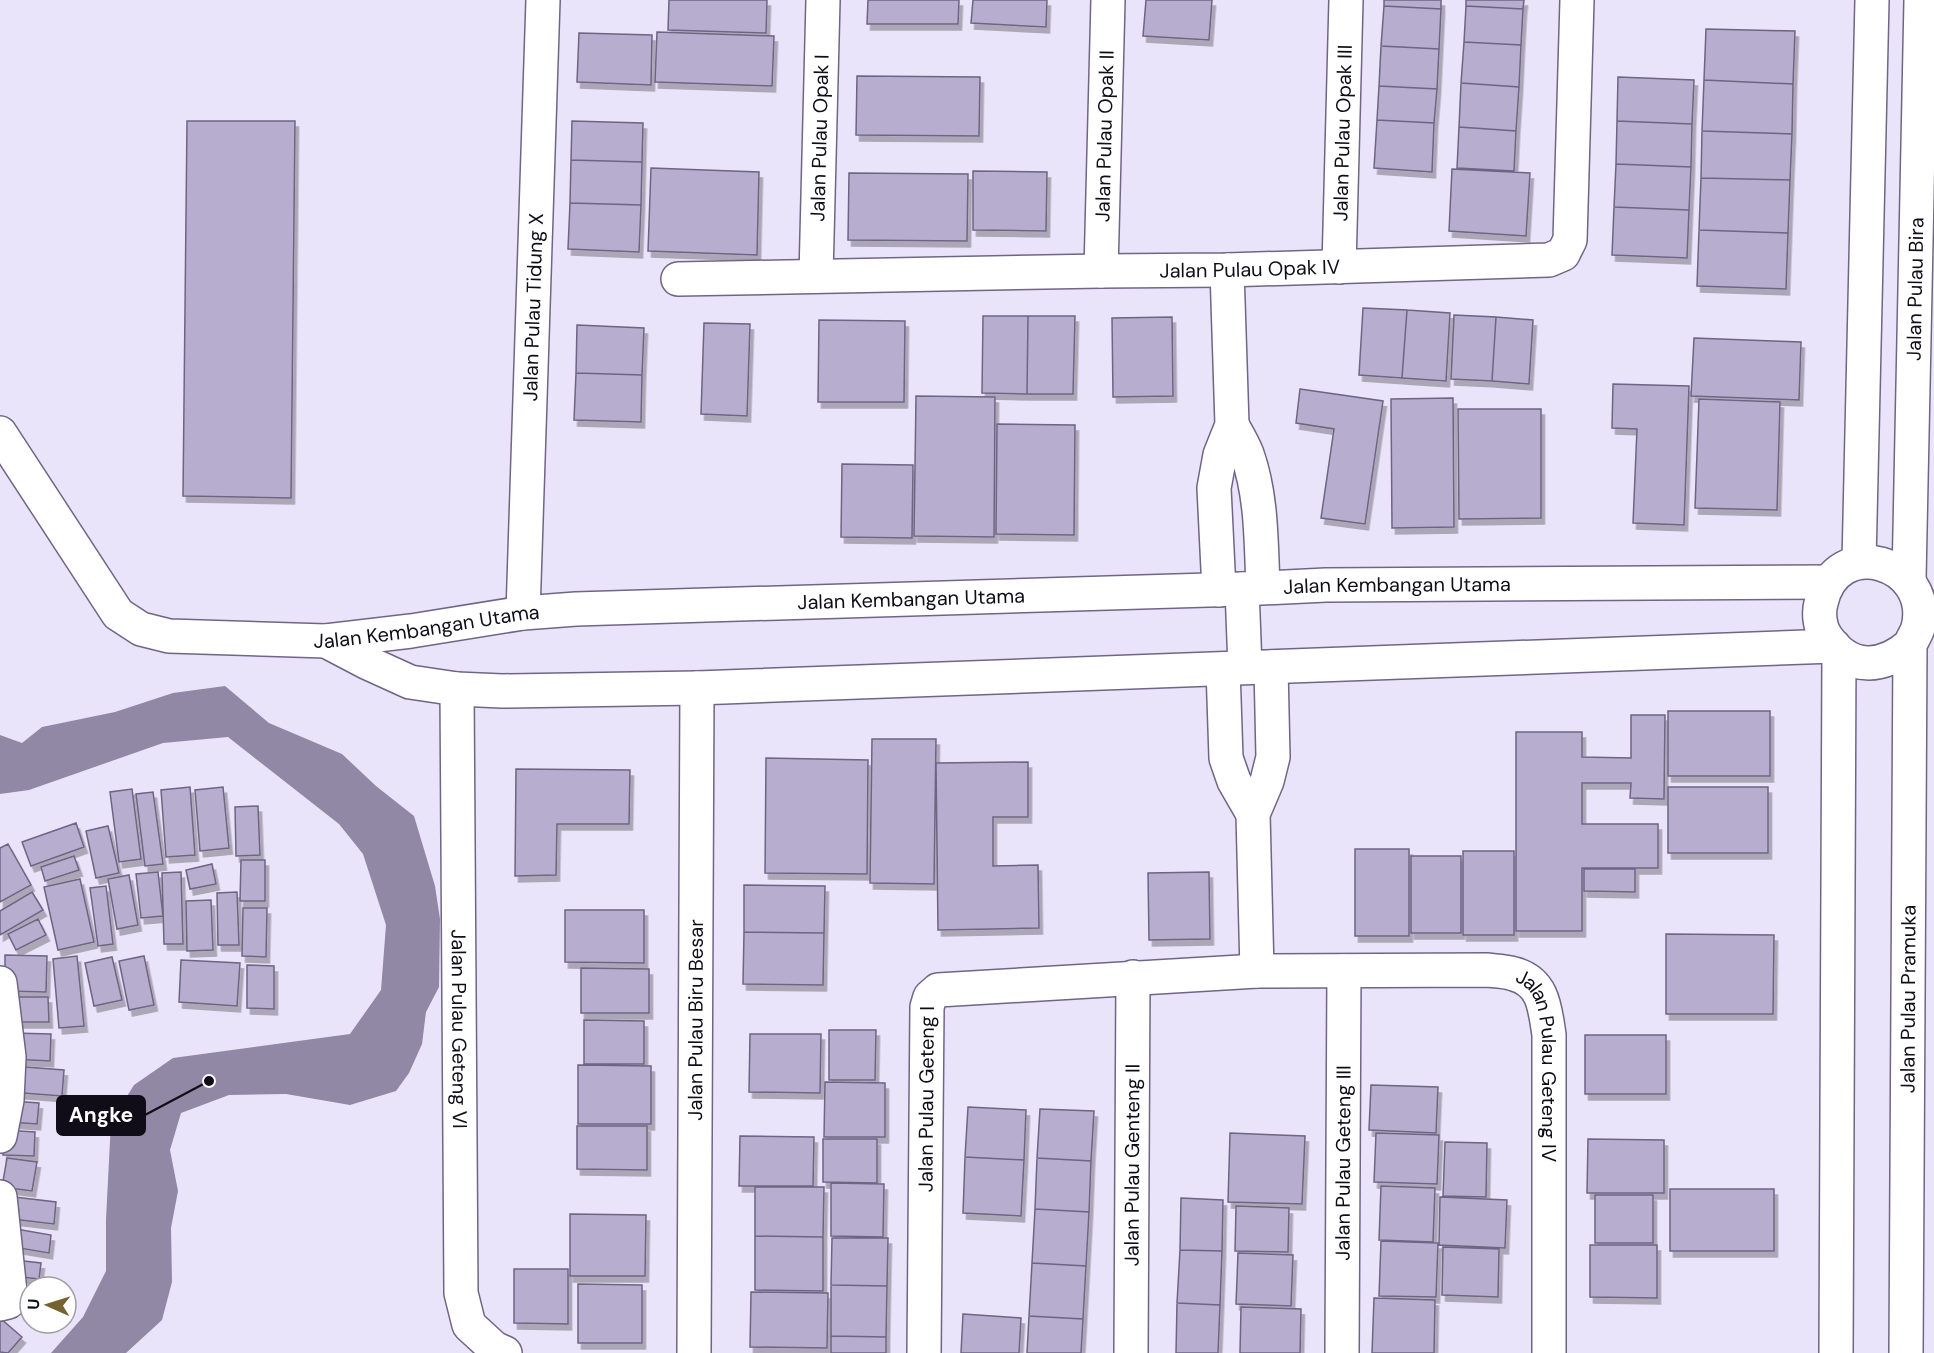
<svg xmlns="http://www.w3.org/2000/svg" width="1934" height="1353" font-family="'DM Sans',sans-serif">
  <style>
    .water { fill: #9088a4 }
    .building { fill: #b7aecf; stroke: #6e6583; stroke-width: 1.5; filter: url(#shadow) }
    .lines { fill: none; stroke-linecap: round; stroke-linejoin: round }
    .minor-casing { stroke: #6f6684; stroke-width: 36 }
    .minor { stroke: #fff; stroke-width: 33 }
    .labels { text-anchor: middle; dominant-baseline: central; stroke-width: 4.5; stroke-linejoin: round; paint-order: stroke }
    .street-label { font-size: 20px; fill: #100d18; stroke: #fff }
    .leader { fill: none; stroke: #100d18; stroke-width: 2 }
    .callout-dot { fill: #100d18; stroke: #fff; stroke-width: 2 }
    .callout { fill: #100d18; stroke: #100d18; stroke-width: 2 }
    .callout-label { font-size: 21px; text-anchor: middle; font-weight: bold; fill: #fff }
  </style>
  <defs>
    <filter id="shadow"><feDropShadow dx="3.5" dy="6" stdDeviation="0" flood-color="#0004"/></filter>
  </defs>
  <rect width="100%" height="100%" fill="#eae4fa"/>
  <path class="water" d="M225,686L269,723L342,754L376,786L414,816L435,886L440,919L439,987L426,1012L422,1044L409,1073L396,1091L350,1105L286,1094L229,1095L181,1113L170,1150L178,1191L171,1228L172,1282L162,1320L126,1353H51L83,1317L106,1271V1219L111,1122L134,1085L173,1058L350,1034L381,990L386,925L363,854L339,824L228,737L163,743L29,790L0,794V735L22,743L42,727L115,712L173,693Z"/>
  <path class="building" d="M669,0H767L766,33L668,30Z
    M868,0H959L958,24H867Z
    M973,0H1047L1046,27L971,23Z
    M1146,0H1212L1209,40L1143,36Z
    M1384,0H1441V9L1384,6Z
    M1466,0H1524L1523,9L1466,6Z
    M1384,6L1441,9L1439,49L1381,46Z
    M1466,6L1523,9L1521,45L1464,42Z
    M1706,29L1795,31L1793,84L1704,80Z
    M657,32L774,36L772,86L655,82Z
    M579,33L652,35L651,85L577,82Z
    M1464,42L1521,45L1519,87L1461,83Z
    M1381,46L1439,49L1437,89L1379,86Z
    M857,76L980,77L979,136L856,135Z
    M1618,77L1694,80L1692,124L1617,121Z
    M1704,80L1793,84L1792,134L1702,131Z
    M1461,83L1519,87L1516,131L1459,127Z
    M1379,86L1437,89L1434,123L1377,120Z
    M1377,120L1434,123L1432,172L1374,168Z
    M187,121H295L291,498L183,496Z
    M572,121L643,123L642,162L571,160Z
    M1617,121L1692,124L1691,167L1616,164Z
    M1459,127L1516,131L1514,171L1457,168Z
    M1702,131L1792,134L1790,180L1701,178Z
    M571,160L642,162L641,205L570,203Z
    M1616,164L1691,167L1689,210L1614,207Z
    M651,168L759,172L757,255L648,251Z
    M1452,169L1530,173L1526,236L1449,231Z
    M973,171L1047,172L1046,231L973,230Z
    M849,173L968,174L967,241L848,240Z
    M1701,178L1790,180L1788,233L1699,230Z
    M570,203L641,205L639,252L568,249Z
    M1614,207L1689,210L1687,258L1612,255Z
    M1699,230L1788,233L1786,289L1697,286Z
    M1363,308L1407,310L1402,378L1359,375Z
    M1407,310L1450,313L1446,381L1402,378Z
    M1454,315L1496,317L1492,381L1451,379Z
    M983,316H1028L1027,394L982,393Z
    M1028,316H1075L1073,394H1027Z
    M1172,317L1173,396L1113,397L1112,318Z
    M1496,317L1533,320L1529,384L1492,381Z
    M819,320L905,321L904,402H818Z
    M704,323L750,324L747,416L701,414Z
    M577,325L644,328L642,375L576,373Z
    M1694,338L1801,342L1799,400L1691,396Z
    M576,373L642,375L641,422L574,420Z
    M1613,384L1689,386L1684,525L1633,523L1637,429L1612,428Z
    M1300,389L1383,401L1365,524L1321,518L1334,429L1296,423Z
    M916,396L995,397L994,537L914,536Z
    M1453,398L1454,527L1392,528L1391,399Z
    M1699,399L1780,402L1777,510L1695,508Z
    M1458,409H1541V518L1459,519Z
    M997,424L1075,425L1074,535L996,534Z
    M842,464L913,465L912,538L841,537Z
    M1668,711H1770V776H1668Z
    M1631,715H1665L1664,799L1630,798L1631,783H1582V824H1658V868H1582V931H1516V732H1582V757L1631,758Z
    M872,739H936L934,884L870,883Z
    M766,758L868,760L867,874L765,873Z
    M1028,762V817H993V866L1038,865L1039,928L938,930L936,763Z
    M516,769L630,770L629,824H557L556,875L515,876Z
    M190,787L195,855L166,857L161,790Z
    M223,787L229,848L200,851L195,790Z
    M1668,787H1768V853H1668Z
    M132,789L141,859L119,862L110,792Z
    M153,792L163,864L145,866L136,794Z
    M258,806L260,855L236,856L235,807Z
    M76,823L84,847L31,866L22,842Z
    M108,826L119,873L96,878L86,831Z
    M8,844L31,885L0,902V848Z
    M1355,849H1409V936H1355Z
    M1463,851H1514V935H1463Z
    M74,856L79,870L45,881L41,867Z
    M1411,856H1461V933H1411Z
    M241,860H265V901H240Z
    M212,864L216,884L190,889L186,870Z
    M1584,869H1635V892L1584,891Z
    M158,872L163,916L141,918L136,874Z
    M181,872L183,944H164L162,873Z
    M1209,872L1210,939L1149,940L1148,873Z
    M129,875L138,925L117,929L108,879Z
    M80,879L94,942L58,950L44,887Z
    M744,885L825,886L824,933L744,932Z
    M106,886L113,944L98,946L90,888Z
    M32,892L43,910L0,935V911Z
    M237,892L239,945H218L217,893Z
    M211,900L213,950L187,951L186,901Z
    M243,908H267L266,957L242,956Z
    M565,910H644V963L565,962Z
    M38,919L46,935L16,950L8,934Z
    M744,932L824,933L823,985L743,984Z
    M1666,934L1774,935L1773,1014H1666Z
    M5,955L47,956L46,992L5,991Z
    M77,956L84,1026L59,1028L53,959Z
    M144,956L154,1005L129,1010L119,961Z
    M112,957L122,1000L94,1006L85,963Z
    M181,960L240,963L237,1006L179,1002Z
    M247,965L274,966V1009L247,1008Z
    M581,968L649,969V1013H581Z
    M9,997H48L49,1022H10Z
    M584,1020L644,1021V1064H584Z
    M829,1030H876L875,1080H829Z
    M12,1033L51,1034L50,1061L11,1059Z
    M750,1034H821L820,1093L749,1092Z
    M1585,1035H1666V1094H1585Z
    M578,1065L651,1066V1124H578Z
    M13,1066L64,1070L62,1096L10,1092Z
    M825,1082L885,1083V1137H824Z
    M1371,1085L1438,1087L1436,1133L1369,1130Z
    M12,1101L39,1103L37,1124L10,1122Z
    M968,1107L1026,1110L1024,1160L965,1157Z
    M1040,1109L1094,1111L1091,1161L1037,1158Z
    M577,1126H647V1170L577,1169Z
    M4,1130L35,1132L34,1156L3,1155Z
    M1230,1133L1305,1136L1302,1204L1228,1202Z
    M1376,1133L1439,1135L1437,1184L1374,1182Z
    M740,1136L814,1137L813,1186H739Z
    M823,1139H877V1183L823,1182Z
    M1588,1139L1664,1140V1193H1587Z
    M1445,1142L1487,1143L1486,1197L1443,1196Z
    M965,1157L1024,1160L1021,1216L963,1213Z
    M7,1158L37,1162L32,1191L2,1187Z
    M1037,1158L1091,1161L1089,1212L1035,1209Z
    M831,1183L884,1184L883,1237L831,1236Z
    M1381,1186L1435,1188L1433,1242L1379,1240Z
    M755,1187H824L823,1237L755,1236Z
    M1670,1189H1774V1251H1670Z
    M1595,1195H1653V1243H1595Z
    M6,1196L56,1202L54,1224L4,1218Z
    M1440,1197L1507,1200L1505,1248L1439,1245Z
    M1181,1198L1223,1200L1222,1251L1180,1250Z
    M1236,1206L1289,1208L1288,1252L1235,1251Z
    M1035,1209L1089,1212L1086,1266L1032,1263Z
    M570,1214L646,1215L645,1276H570Z
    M16,1229L51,1235L49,1253L13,1247Z
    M755,1236L823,1237V1291L755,1290Z
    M832,1238H888L887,1286L831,1285Z
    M1381,1241L1438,1243L1436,1297L1379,1296Z
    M1590,1245H1657V1298L1590,1297Z
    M1443,1247L1499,1249L1498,1297L1442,1295Z
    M1180,1250L1222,1251L1220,1305L1177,1303Z
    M1238,1253L1293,1255L1291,1306L1236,1304Z
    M15,1260L41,1263L39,1279L13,1276Z
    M1032,1263L1086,1266L1083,1319L1029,1316Z
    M514,1269H568V1324L514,1323Z
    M578,1284L642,1285V1343H578Z
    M831,1285L887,1286L886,1337L831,1336Z
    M751,1292L828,1293L827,1348L750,1347Z
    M1374,1298L1435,1300L1434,1353H1372Z
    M1177,1303L1220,1305L1218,1353H1176Z
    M1241,1307L1301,1309L1300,1353H1240Z
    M963,1314L1021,1318L1019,1353H961Z
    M1029,1316L1083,1319L1081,1353H1027Z
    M0,1318L22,1337L8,1353L0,1352Z
    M831,1336L886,1337V1353H831Z"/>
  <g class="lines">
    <g class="minor-casing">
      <g id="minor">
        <path id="s1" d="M1339,267L1346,0"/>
        <path id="s2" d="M1101,271L1108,0"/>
        <path id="s3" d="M816,276L823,0"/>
        <path id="s4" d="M678,279L1101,271L1227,270L1549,260L1563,254L1570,240L1577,0"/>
        <path d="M1232,425C1237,434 1243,444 1247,454C1262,496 1261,543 1263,587"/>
        <path id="s5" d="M0,433L118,614L141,629L169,636L326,641L411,631L523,613L576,609L1242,589L1326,585L1829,582"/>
        <path d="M1859,562L1872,0"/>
        <path id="s6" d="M1909,579L1921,0"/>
        <path d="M1242,589L1245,667"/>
        <path d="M1219,590L1214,488L1220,455L1232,425L1227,270"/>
        <path id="s7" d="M523,613L543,0"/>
        <path d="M326,641L366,662L410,682L457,689L502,691L697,688L1834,646"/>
        <path d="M1223,669L1226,758L1234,781L1253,814"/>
        <path id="s8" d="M457,689L461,1293L469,1325L494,1348L505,1353"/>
        <path d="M1257,971L1253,814L1267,781L1273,757L1271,667"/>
        <path d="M0,983L9,1057L7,1100L0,1136"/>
        <path d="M0,1197L10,1292L8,1302L0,1304"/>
        <path id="s9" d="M694,1353L697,688"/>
        <path id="s10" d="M924,1353L927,1007L930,997L938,990L1257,971L1486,970C1495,971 1505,971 1514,974C1544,982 1545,1009 1549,1035V1353"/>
        <path id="s11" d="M1131,1353L1133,977"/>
        <path id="s12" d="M1342,1353L1344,971"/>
        <path d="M1836,1353L1839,653"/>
        <path id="s13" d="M1906,1353L1910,645C1912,640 1916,634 1918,628C1934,562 1836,532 1821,603C1818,614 1820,629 1827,638C1850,671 1882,669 1910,645"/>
      </g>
    </g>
    <use href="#minor" class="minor"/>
  </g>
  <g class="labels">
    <g class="street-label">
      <text stroke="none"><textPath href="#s1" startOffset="134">Jalan Pulau Opak III</textPath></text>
      <text stroke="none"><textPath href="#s2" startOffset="135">Jalan Pulau Opak II</textPath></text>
      <text stroke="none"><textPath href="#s3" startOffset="138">Jalan Pulau Opak I</textPath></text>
      <text stroke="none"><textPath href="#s4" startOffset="572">Jalan Pulau Opak IV</textPath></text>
      <text stroke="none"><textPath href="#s6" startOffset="290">Jalan Pulau Bira</textPath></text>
      <text stroke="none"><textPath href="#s7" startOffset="306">Jalan Pulau Tidung X</textPath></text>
      <text stroke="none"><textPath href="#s5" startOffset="1503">Jalan Kembangan Utama</textPath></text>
      <text stroke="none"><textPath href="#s5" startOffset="1017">Jalan Kembangan Utama</textPath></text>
      <text stroke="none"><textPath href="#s5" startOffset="531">Jalan Kembangan Utama</textPath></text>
      <text stroke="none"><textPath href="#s13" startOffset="354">Jalan Pulau Pramuka</textPath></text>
      <text stroke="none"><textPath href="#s9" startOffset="333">Jalan Pulau Biru Besar</textPath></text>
      <text stroke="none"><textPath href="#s8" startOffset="340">Jalan Pulau Geteng VI</textPath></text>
      <text stroke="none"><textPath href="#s10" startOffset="1047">Jalan Pulau Geteng IV</textPath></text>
      <text stroke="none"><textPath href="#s10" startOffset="254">Jalan Pulau Geteng I</textPath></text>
      <text stroke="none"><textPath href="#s12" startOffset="190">Jalan Pulau Geteng III</textPath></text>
      <text stroke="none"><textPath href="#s11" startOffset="188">Jalan Pulau Genteng II</textPath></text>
    </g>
  </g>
  <path class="leader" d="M209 1081L145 1115"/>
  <circle class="callout-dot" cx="209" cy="1081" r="6"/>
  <rect class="callout" x="57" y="1096" width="88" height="39" rx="6"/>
  <g class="callout-label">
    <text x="101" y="1122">Angke</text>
  </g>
  <g transform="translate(48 1305) rotate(273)"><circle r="28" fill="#ffffff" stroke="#9f9ea3" stroke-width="1.5"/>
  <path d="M0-4.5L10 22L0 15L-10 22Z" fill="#756231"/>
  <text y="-9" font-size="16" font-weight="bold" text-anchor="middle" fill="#100d18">U</text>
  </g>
</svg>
